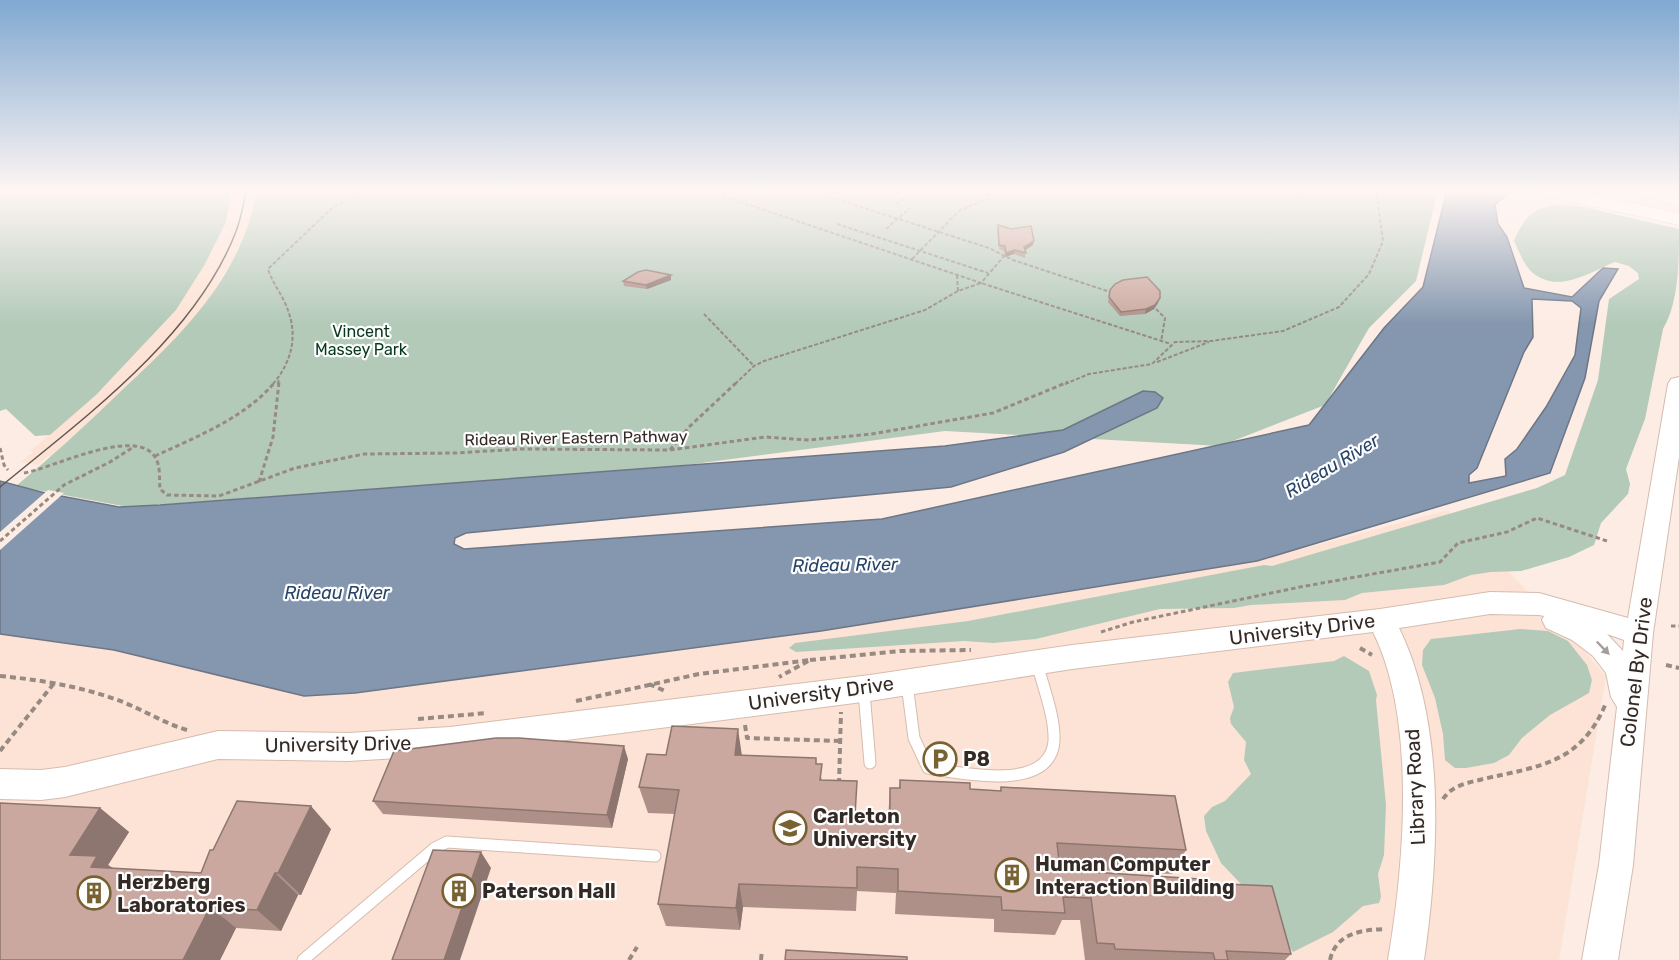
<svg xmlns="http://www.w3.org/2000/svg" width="1679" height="960" font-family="Rubik,sans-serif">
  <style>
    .built { fill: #fde3d5 }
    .green { fill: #b3cab9 }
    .water { fill: #8597af; stroke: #6d7686; stroke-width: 1.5; fill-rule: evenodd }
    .pier { fill: #fcece4 }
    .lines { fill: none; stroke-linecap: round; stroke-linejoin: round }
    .lane-casing { stroke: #d5bcaf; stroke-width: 13 }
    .secondary-casing { stroke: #d5bcaf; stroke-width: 2 }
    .primary-casing { stroke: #d5bcaf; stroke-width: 1 }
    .path-far2 { stroke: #978a83; stroke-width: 2; stroke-dasharray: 4 2; stroke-linecap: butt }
    .path-far1 { stroke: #978a83; stroke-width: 3; stroke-dasharray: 4.5 3; stroke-linecap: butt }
    .path { stroke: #978a83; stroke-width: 4; stroke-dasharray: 6 4; stroke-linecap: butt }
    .lane { stroke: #fff; stroke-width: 11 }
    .secondary { fill: #fff; fill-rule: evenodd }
    .primary { fill: #fff; fill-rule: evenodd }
    .tram { stroke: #625650; stroke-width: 1.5 }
    .wall { fill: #ae9089 }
    .shaded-wall { fill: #8d766f }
    .building { fill: #caa89f; stroke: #8d766f; stroke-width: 1.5 }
    .oneway { fill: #a49f9d }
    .labels { text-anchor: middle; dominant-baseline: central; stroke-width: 4.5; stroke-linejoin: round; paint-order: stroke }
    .park-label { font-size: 16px; fill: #05381d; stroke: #fdfdfd }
    .street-label { font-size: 16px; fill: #342a25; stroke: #fdfdfd }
    .water-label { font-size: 18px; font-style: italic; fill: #284368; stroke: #fdfdfd }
    .near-street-label { font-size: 20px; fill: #342a25; stroke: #fdfdfd }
    .near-poi-label { font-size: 20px; font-weight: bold; fill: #342a25; stroke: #fdfdfd; text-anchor: start }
  </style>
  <rect width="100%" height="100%" fill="#fcece4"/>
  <path class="built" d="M232,190H257L252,218L234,257L201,312L136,378L51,457L48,456L38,465L21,462L33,452L30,451L96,395L176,310L226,222Z
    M1448,510L1576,641L1606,676L1559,960H0V634L114,650L304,696L355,693L821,631L1257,561Z"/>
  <path class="green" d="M0,190H232L226,222L205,264L176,310L96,395L50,435L35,436L6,409L0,411Z
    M257,190H1438L1416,281L1369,328L1325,405L1220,446L945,431L671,467L128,507L16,486C51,457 85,426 118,394C181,335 241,279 257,190Z
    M1555,205L1579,206L1679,229C1679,262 1679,302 1663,329L1645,419L1626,469L1630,484L1628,494L1601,523L1594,545L1569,557L1521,571L1491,572L1471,575L1444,585L1362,593L1345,600L1251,605L1234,608L1160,609L1036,639L993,643L964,641L796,652L789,648L795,643L968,621L1264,565L1272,566L1537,488L1565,475L1598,380L1609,299L1639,279L1638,273L1629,266L1615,262C1590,272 1559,294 1533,273C1524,266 1519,251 1514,241C1522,221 1532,208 1555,205Z
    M1520,629L1548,631L1568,641L1587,665L1592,680L1589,693L1550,715L1522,738L1509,755L1494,763L1466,768H1455L1445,760L1443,734L1435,698L1422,665L1423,650L1431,639Z
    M1344,656L1369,671L1377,695L1376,700L1386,805L1384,855L1378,874L1381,897L1379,903L1363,906L1333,932L1293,952L1240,883L1221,863L1206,831L1204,816L1212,807L1225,801L1251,774L1244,760L1246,742L1231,724L1230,718L1234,707L1228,682L1233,673L1334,661Z"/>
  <path class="water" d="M1447,190H1512L1495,205L1498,224L1507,237L1524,288L1572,297L1603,268L1618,269L1599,301L1585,378L1550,473L1257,561L821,631L355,693L304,696L114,650L0,634V481L45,493L119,507L160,505L945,446L1063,430L1143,391L1155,392L1163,398L1157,408L1064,452L951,487L466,533L455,538L454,544L464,549L882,519L1309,425L1384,328L1423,287ZM1532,299L1572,301L1581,308L1575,355L1546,407L1517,449L1505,459L1506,476L1469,483V475L1477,468L1524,352L1533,337Z"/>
  <path class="pier" d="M48,490L64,493L0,550V532Z"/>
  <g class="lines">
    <g class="lane-casing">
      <path id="lane" d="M907,684L914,738L928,768C962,773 1050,793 1054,741C1055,716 1043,687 1037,663
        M864,692L870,763
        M303,960L435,848L447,842L655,856"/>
    </g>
    <g class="secondary-casing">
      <path id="secondary" d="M1679,377V457L1653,633L1633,865L1618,960H1582L1599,865L1617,707L1611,697L1606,673L1593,656L1572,640L1546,628L1542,620L1544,616L1539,615L1490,614L1399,628C1446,724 1439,857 1424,960H1388C1404,866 1417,720 1373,632L1072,669L870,701L450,755L348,761L218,759L65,797L41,800L0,799V769L41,770L65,767L218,731L348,733L450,727L870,675L1072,645L1380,609L1490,592L1539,593L1628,618L1668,384L1671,379ZM1607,634L1624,640L1623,651Z"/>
    </g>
    <g class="primary-casing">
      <path id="primary" d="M1537,190H1572L1679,213V225L1546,196L1539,194Z
        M1630,190H1664L1679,193V205L1632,194Z"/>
    </g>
    <path class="path-far2" d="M705,190L981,283L1004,256
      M808,190L989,248L1013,260L1110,292
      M1282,190L1296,193L1304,198
      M721,195L729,190
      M896,204L916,190
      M837,224L988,273
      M886,229L910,208
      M912,259L960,210L988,199L989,195L983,190
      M957,275L958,291
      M1156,309L1165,318L1161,342
      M704,314L754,366
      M1157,362L1209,342
      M273,384C293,360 299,333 285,303C280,292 272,282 268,269L332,208L367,190
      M278,384L279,378
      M735,384L754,366L764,361L925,310L958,291L981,283L1171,344
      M1065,384L1089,374L1152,364L1175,342L1211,341L1283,331L1339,307L1369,274L1383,241L1376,190"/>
    <path class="path-far1" d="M0,448L4,465L8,470
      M670,450L689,427L737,382
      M155,456C196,437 245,418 275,382
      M24,473C53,468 135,426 155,457C161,466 159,479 160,489L167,495L219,496L295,468L364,454L456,453L521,449L670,450L765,437L809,440L872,434L993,413L1068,382
      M259,482L273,437L279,382
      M0,541L64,485L110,462L135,446
      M1671,626H1679
      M1101,632L1133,622L1300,587L1440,562L1458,543L1507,532L1537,518L1607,541"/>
    <path class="path" d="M1360,648L1372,655
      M810,660L900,651L971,650
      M1666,665L1679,668
      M0,676C42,680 84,687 123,702C145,711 164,723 187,730
      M649,684L665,691
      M576,701L699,674L810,660L779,677
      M418,719L487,713
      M745,725L747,738L840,741
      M0,751L55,682
      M839,784L841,712
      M1443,799C1452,785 1468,783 1483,779C1541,766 1581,763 1606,703
      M629,960L637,947
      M761,960L762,950
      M1330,960C1336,933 1361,930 1385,929"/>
    <use href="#lane" class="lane"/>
    <use href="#secondary" class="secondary"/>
    <use href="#primary" class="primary"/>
    <path class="tram" d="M0,487C84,418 194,338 235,234C241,220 243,204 247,190"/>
  </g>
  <path class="wall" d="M998,225L1033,245L1025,250V258L1014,254L1005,257L1004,251L999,249L997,229Z
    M671,280L647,289L624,286L623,281Z
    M1110,290L1158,303L1154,309L1145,314L1120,316L1108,302Z
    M666,755H742L817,764L822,780L855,816L859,818L888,819L890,788H899L900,780L970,789L1000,791L1001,787L1186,850L1172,874L1060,868V870L1201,883L1291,954L1285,960H1085L1080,920H1062L1055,935L994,932V919L895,914L896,893L857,891L856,911L743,907L740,930L666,926L658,904L675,814L648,813L639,787Z
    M628,759L612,828L383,814L373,801Z
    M100,808L129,832L108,865L113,868L201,873L331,829L301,895H298L281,931L236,928L220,960H0Z"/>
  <path class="shaded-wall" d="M1034,241L1033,245L1024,251V247Z
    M1015,250L1014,254L1005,257L1006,253Z
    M671,275V280L647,289L646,285Z
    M1160,298L1158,303L1154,309L1145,314L1146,309Z
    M738,729L742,756L735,755Z
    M624,746L628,759L612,828L607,815Z
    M311,806L331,829L301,895L278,873Z
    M100,808L129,832L108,865L127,879L121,889L70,855Z
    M481,852L491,868L460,960H444Z
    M275,873L298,895L281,931L257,910Z
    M739,884L743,907L740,930L736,908Z
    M210,907L236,928L220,960H183Z"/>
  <path class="building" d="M998,225L1011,229L1031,226L1034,241L1024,247L1026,253L1015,250L1006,253L1005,246L999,245Z
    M646,270L671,275L646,285L623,281L638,272Z
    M1147,277L1160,291V298L1155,305L1146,309L1121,312L1109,297L1110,290L1115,284L1123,280Z
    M672,726L738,729L735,755L816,758V764H822L820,780L857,781L855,816L859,818L890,819V788H900V780L970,783V789L1001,791V787L1175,796L1186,850L1057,843L1060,870L1200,879L1201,883L1272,886L1291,954L1226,951L1228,960H1215L1213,953L1115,949L1114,944L1097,943L1091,898L1063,897L1065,913L1002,910L1001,897L898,891V869L857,867V888L739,884L736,908L658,904L679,790L639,787L647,754L666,755Z
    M496,738H519L624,746L607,815L373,801L394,751Z
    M237,801L311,806L278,873H275L257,910L210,907L183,960H0V803L100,808L70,855L97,856L91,867L201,873L210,850H213Z
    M433,850L481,852L444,960H392Z
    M786,950L907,957V960H785Z"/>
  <defs><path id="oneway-solid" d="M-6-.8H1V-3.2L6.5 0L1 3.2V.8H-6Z" transform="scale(1.5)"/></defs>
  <use class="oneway" href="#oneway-solid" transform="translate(1603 648) rotate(46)"/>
  <linearGradient id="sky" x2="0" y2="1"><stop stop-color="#80a8d1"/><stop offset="0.59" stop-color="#fef6f3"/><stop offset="1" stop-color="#fef6f3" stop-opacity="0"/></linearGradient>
  <rect width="1679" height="324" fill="url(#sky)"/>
  <defs>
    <g id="parking-ring" transform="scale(1.725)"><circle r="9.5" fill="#fdfdfd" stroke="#786232" stroke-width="1.5"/><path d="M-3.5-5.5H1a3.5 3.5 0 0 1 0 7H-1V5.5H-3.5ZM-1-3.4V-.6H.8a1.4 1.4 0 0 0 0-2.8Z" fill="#786232"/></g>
    <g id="university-ring" transform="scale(1.725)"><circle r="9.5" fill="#fdfdfd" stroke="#786232" stroke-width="1.5"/><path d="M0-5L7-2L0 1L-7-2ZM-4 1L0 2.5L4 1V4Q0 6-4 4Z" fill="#786232"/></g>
    <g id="building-ring" transform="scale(1.725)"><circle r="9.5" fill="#fdfdfd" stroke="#786232" stroke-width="1.5"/><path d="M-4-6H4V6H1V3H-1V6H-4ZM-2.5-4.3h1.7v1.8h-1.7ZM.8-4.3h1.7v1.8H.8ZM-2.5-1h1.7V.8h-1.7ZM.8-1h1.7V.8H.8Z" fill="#786232"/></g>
  </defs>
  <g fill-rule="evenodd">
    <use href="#parking-ring" x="940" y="759"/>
    <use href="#university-ring" x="790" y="828"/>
    <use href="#building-ring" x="1012" y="875"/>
    <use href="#building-ring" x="459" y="891"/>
    <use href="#building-ring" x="94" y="893"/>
  </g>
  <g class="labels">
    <g class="park-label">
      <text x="361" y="331">Vincent<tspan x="361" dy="18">Massey Park</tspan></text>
    </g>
    <g class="street-label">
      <text transform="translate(576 438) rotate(-1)">Rideau River Eastern Pathway</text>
    </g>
    <g class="water-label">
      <text transform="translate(1332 466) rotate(-31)">Rideau River</text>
      <text transform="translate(845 565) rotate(-1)">Rideau River</text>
      <text x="337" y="593">Rideau River</text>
    </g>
    <g class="near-street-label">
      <text transform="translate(1302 629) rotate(-7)">University Drive</text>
      <text transform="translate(1636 672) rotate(-83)">Colonel By Drive</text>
      <text transform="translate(821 693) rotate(-8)">University Drive</text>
      <text transform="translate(338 744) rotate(-1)">University Drive</text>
      <text transform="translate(1415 787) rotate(-93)">Library Road</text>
    </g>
    <g class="near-poi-label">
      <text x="963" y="759">P8</text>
      <text x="813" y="816">Carleton<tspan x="813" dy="23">University</tspan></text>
      <text x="1035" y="864">Human Computer<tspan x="1035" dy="23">Interaction Building</tspan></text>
      <text x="117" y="882">Herzberg<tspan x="117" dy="23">Laboratories</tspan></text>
      <text x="482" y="891">Paterson Hall</text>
    </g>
  </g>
</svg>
